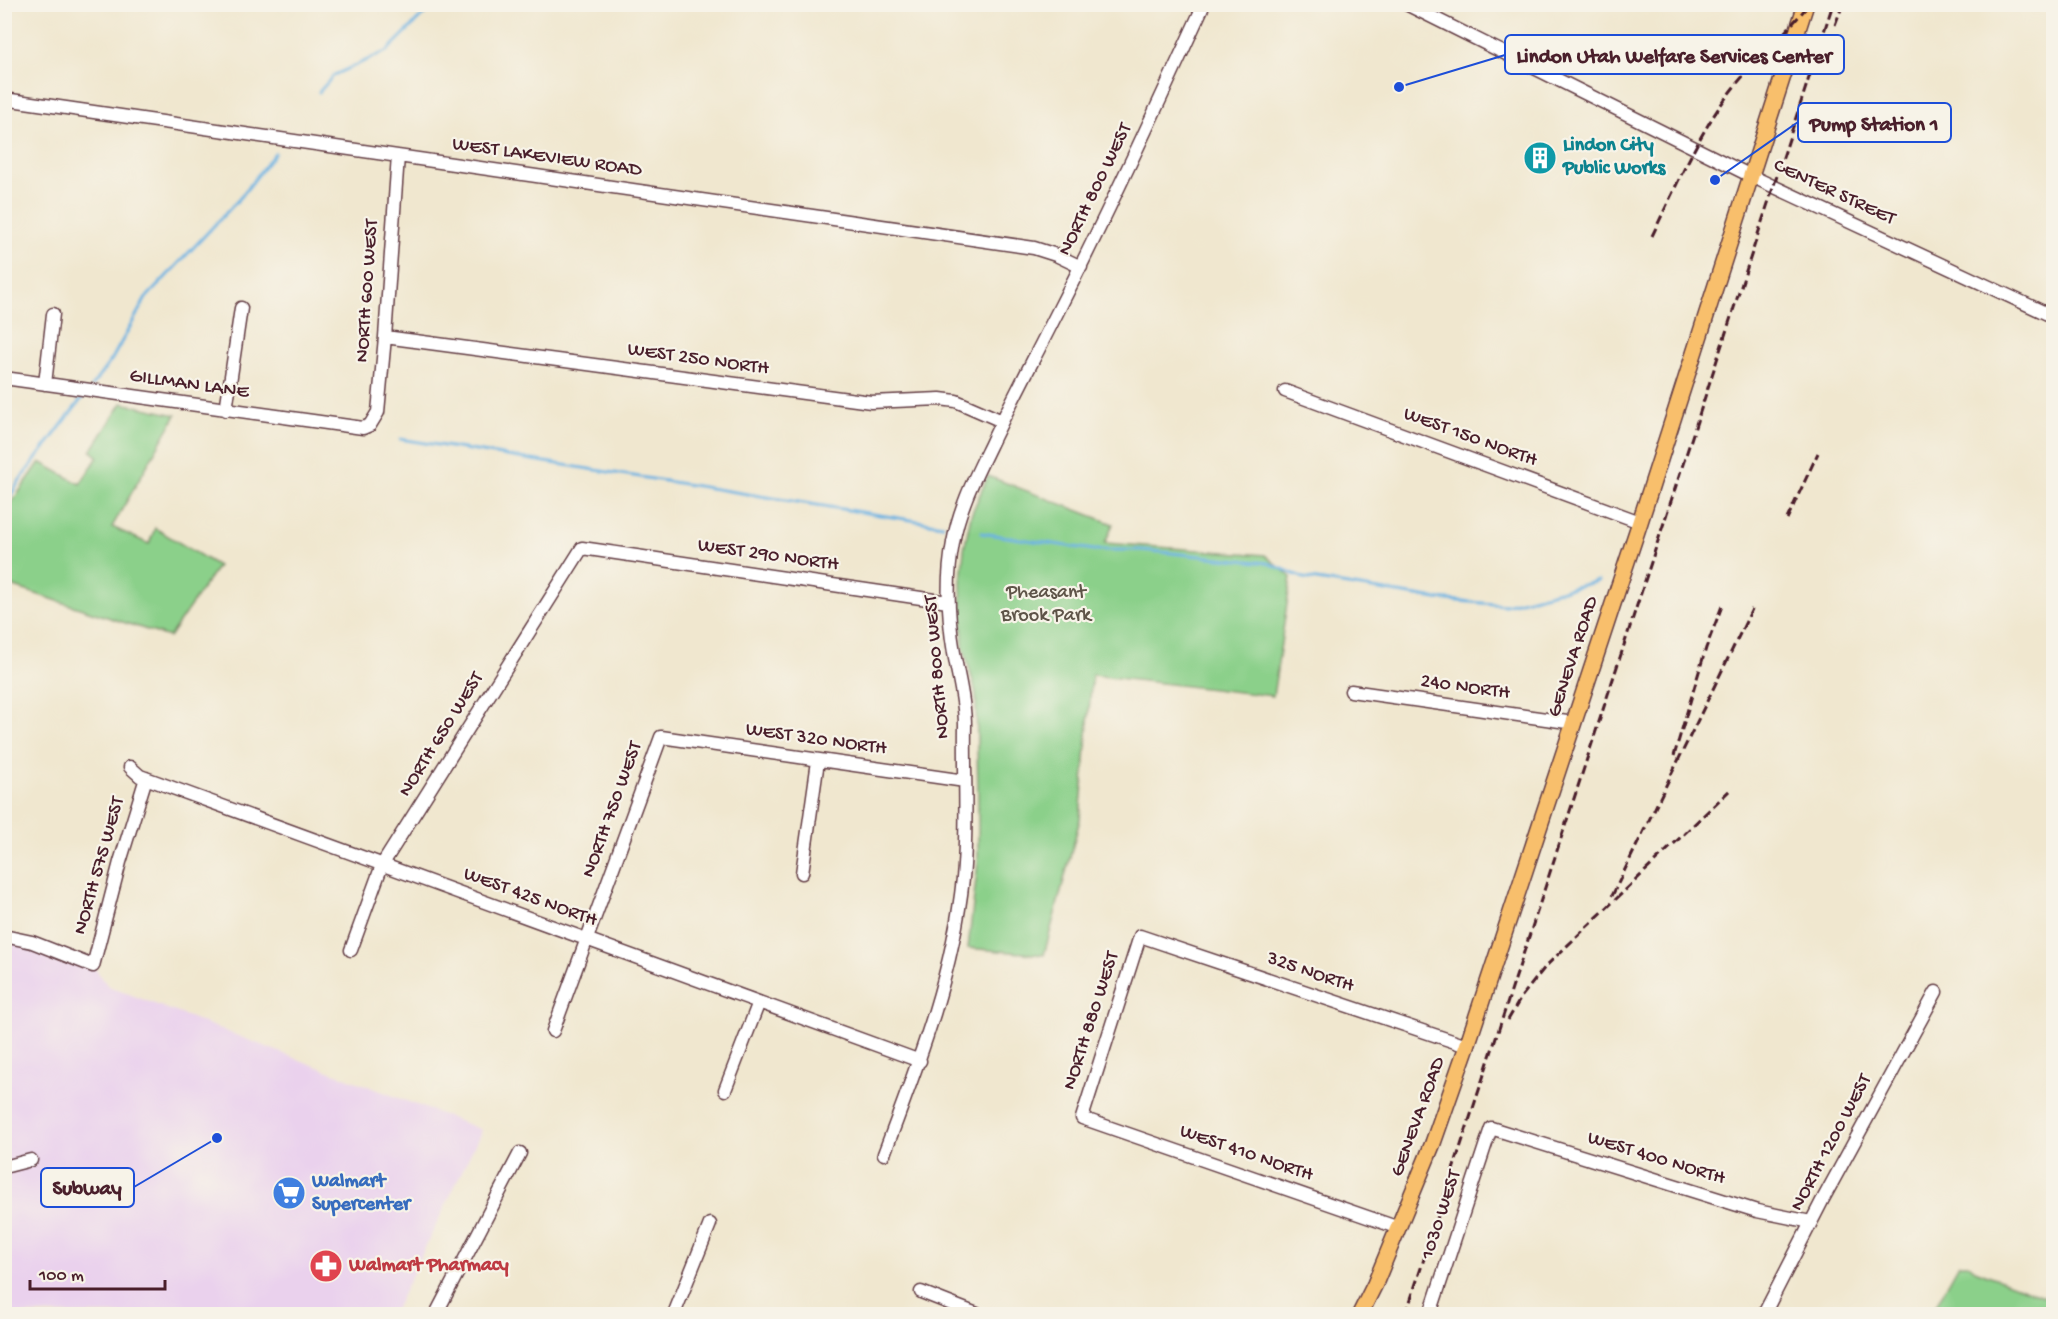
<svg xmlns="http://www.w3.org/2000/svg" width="2058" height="1319" font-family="'Gochi Hand',sans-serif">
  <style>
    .built { fill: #ead1ed }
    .green { fill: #8bd08a; stroke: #6a785a; stroke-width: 1.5 }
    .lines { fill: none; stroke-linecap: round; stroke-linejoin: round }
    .stream { stroke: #6ab2e2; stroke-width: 3 }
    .minor-casing { stroke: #633d44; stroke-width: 15 }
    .major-casing { stroke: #633d44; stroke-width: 18 }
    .minor { stroke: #fff; stroke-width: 12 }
    .major { stroke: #f8bf6c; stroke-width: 15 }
    .rail { stroke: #4a1f2b; stroke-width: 3; stroke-dasharray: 9 4.5; stroke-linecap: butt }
    .labels { text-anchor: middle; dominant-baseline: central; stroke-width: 4.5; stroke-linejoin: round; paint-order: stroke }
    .culture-label { font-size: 20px; font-weight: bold; fill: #0d838f; stroke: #f7f3e8; text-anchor: start }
    .street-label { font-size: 20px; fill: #4a1f2b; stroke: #f7f3e8 }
    .park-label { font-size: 20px; fill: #5e5448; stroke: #f7f3e8 }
    .shop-label { font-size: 20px; font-weight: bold; fill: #366cbe; stroke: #f7f3e8; text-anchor: start }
    .health-label { font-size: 20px; font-weight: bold; fill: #be3a42; stroke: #f7f3e8; text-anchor: start }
    .leader { fill: none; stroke: #1d4ed8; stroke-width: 2 }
    .callout-dot { fill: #1d4ed8; stroke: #f7f3e8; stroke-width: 2 }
    .callout { fill: #f7f3e8; stroke: #1d4ed8; stroke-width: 2 }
    .callout-label { font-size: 21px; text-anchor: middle; font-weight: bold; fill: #4a1f2b }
  </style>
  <rect width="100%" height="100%" fill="#f7f3e8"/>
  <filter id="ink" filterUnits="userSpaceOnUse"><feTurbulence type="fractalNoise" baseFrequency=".0167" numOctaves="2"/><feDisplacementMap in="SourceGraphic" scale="12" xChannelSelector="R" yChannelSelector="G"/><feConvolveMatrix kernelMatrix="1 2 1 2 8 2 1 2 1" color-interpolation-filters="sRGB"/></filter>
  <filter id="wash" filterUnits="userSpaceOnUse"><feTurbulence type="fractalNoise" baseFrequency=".008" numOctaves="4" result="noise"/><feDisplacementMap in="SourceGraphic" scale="24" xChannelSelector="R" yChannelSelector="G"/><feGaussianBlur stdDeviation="1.35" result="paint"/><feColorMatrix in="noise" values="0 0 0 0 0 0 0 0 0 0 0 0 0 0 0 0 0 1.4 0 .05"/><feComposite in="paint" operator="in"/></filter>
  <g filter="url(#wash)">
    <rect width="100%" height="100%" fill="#f0e7cf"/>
    <path class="built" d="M5,936L93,966L108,986L482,1130L393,1314H5Z"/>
    <path class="green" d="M122,403L176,415L112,527L149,544L155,528L218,566L169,637L5,584V512L40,462L80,484L98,457L91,451Z
      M988,476L1113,524L1105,543L1265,555L1291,577L1273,696L1092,675L1080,819L1044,955L968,948L978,862V794L976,693L963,646L961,582L964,549L971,515Z
      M1959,1264H1968L1975,1270L2053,1300V1314H1931Z"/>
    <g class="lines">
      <path class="stream" d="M319,92L334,75L387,51L434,4
        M92,386L112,359L146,298L240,198L275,153
        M400,439L943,525
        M4,506L20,480L86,393
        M981,533L1094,550H1142L1268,563L1304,578L1436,599L1505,605L1598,581"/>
    </g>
  </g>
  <g filter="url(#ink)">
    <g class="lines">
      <g class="minor-casing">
        <path id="minor" d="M1406,4L1751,176L2054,317
          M4,99L1034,248L1056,255L1081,267
          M385,337L871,402L940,399L956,401L1002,421
          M4,378L363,428L370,425L378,412L385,337L398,156
          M45,384L53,314
          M1285,391L1640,522
          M226,410L241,308
          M1351,691L1574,723
          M130,767L140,776L920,1061
          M802,873L818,761
          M4,936L32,942L93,966L120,862L146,778
          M351,950L382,865L582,548L948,602
          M553,1031L661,737L965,781
          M725,1090L759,1002
          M884,1154C918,1064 953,975 963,878C968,827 964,776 965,725C965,700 958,677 954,653C948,617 946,579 953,543C959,508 975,477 990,446C1012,400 1036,355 1059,309C1110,209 1157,107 1204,4
          M4,1167L31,1160
          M1399,1228L1082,1118L1140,936L1467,1046
          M921,1292L977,1314
          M436,1314L520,1153
          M674,1314L710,1224
          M1430,1314L1491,1128L1757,1211L1811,1222
          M1764,1314L1822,1201L1936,992"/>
      </g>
      <g class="major-casing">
        <path id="major" d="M1360,1314L1375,1284L1433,1143L1467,1046L1640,522L1806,4"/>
      </g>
      <use href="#minor" class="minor"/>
      <use href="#major" class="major"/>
      <path class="rail" d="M1835,25L1843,4
        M1652,236C1677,185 1699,131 1734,87C1757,58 1786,34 1809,4
        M1787,519L1818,453
        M1674,756L1706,648L1722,606
        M1612,896L1754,605
        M1508,1020L1522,996L1546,966L1730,790
        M1406,1314L1833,4"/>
    </g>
  </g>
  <defs>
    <g id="building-disc" transform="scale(1.725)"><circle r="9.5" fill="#0f9aa8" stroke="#f7f3e8"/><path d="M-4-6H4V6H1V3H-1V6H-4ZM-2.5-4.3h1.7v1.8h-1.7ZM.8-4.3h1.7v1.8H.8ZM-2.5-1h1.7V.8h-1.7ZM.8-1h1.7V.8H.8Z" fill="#fff"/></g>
    <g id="supermarket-disc" transform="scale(1.725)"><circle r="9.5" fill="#3f7fe0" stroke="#f7f3e8"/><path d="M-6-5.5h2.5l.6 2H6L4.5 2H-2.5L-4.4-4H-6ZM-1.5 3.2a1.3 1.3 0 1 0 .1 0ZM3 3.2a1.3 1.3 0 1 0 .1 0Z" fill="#fff"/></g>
    <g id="pharmacy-disc" transform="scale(1.725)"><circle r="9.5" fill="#e0444e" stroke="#f7f3e8"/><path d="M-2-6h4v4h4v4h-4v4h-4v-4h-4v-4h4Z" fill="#fff"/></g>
  </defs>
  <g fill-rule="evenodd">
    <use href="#building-disc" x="1540" y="158"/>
    <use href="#supermarket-disc" x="289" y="1193"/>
    <use href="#pharmacy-disc" x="326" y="1266"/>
  </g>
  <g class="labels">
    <g class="culture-label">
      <text x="1563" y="146">Lindon City<tspan x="1563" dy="23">Public Works</tspan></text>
    </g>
    <g class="street-label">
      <text transform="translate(547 158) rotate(8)">WEST LAKEVIEW ROAD</text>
      <text transform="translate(1096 190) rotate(-64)">NORTH 800 WEST</text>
      <text transform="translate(1834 193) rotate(25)">CENTER STREET</text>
      <text transform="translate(368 291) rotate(-86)">NORTH 600 WEST</text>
      <text transform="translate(698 360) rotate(8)">WEST 250 NORTH</text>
      <text transform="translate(189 385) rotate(8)">GILLMAN LANE</text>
      <text transform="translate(1470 438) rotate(20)">WEST 150 NORTH</text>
      <text transform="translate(768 556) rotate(8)">WEST 290 NORTH</text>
      <text transform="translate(1574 657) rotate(-72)">GENEVA ROAD</text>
      <text transform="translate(938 667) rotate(-95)">NORTH 800 WEST</text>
      <text transform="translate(1465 688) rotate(8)">240 NORTH</text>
      <text transform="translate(442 735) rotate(-58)">NORTH 650 WEST</text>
      <text transform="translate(816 740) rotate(8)">WEST 320 NORTH</text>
      <text transform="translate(613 810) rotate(-70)">NORTH 750 WEST</text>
      <text transform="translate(100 866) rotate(-74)">NORTH 575 WEST</text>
      <text transform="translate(530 898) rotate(20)">WEST 425 NORTH</text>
      <text transform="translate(1310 973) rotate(19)">325 NORTH</text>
      <text transform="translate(1092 1021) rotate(-72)">NORTH 880 WEST</text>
      <text transform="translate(1419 1117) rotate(-70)">GENEVA ROAD</text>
      <text transform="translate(1832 1143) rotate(-62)">NORTH 1200 WEST</text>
      <text transform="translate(1246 1154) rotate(19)">WEST 410 NORTH</text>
      <text transform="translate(1656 1159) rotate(17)">WEST 400 NORTH</text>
      <text transform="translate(1442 1215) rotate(-72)">1030 WEST</text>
    </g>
    <g class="park-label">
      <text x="1046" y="593">Pheasant<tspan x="1046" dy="23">Brook Park</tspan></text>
    </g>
    <g class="shop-label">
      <text x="312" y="1182">Walmart<tspan x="312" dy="23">Supercenter</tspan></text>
    </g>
    <g class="health-label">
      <text x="349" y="1266">Walmart Pharmacy</text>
    </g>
  </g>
  <path class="leader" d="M1399 87L1505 55M1715 180L1798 122M217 1138L134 1187"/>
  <g class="callout-dot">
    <circle cx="1399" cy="87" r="6"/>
    <circle cx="1715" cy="180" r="6"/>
    <circle cx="217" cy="1138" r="6"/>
  </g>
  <g class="callout">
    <rect x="1505" y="35" width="339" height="39" rx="6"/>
    <rect x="1798" y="103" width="153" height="39" rx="6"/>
    <rect x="41" y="1168" width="93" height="39" rx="6"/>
  </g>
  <g class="callout-label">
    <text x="1674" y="62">Lindon Utah Welfare Services Center</text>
    <text x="1874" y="130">Pump Station 1</text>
    <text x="87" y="1194">Subway</text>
  </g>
  <rect width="2058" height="1319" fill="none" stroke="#f7f3e8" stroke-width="24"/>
  <path d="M30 1280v9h135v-9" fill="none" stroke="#4a1f2b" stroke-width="3"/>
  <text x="39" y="1280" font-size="18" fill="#4a1f2b" stroke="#f7f3e8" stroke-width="4.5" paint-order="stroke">100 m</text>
</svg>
